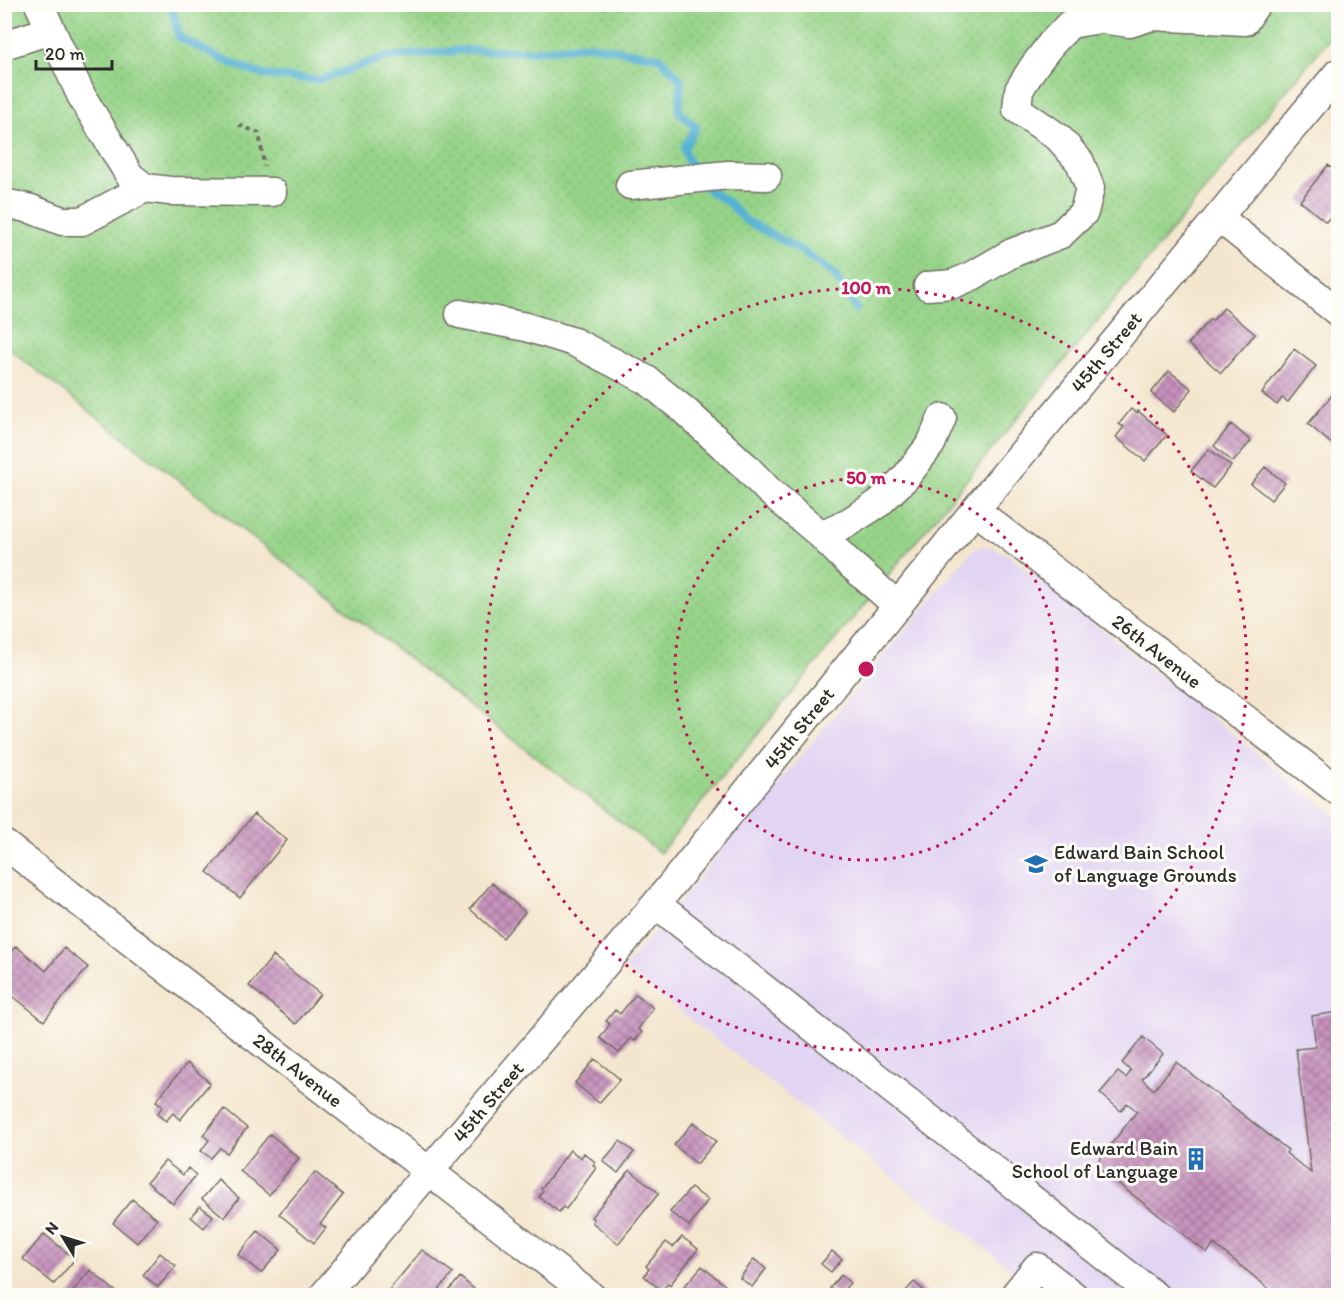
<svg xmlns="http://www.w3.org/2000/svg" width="1343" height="1300" font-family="Itim,sans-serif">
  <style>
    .built { fill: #e2d4f3 }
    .grass { fill: url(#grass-dots); stroke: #607f5a; stroke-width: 1.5 }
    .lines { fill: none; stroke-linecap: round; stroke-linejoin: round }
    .stream { stroke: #55b1d3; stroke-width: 8 }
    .building { fill: url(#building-cross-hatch) }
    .minor-casing { stroke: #716c64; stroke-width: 31 }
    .path { stroke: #716c64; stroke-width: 4; stroke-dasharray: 4.5 4.5; stroke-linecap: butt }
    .minor { stroke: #fff; stroke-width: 28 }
    .ring { fill: none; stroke: #c2185b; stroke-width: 3; stroke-dasharray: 3 6 }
    .labels { text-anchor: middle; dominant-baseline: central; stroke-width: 6; stroke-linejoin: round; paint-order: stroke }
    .street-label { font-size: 20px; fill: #2b2b2b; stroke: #fdfcf7 }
    .poi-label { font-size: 20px; fill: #2b2b2b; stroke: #fdfcf7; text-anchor: start }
    .centre { fill: #c2185b; stroke: #fdfcf7; stroke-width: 3 }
    .ring-label { font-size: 18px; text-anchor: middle; font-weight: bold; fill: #c2185b; stroke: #fdfcf7; stroke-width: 6; stroke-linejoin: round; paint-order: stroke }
  </style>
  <defs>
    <pattern id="grass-dots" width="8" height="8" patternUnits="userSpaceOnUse" patternTransform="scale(1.5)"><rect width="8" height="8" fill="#96d388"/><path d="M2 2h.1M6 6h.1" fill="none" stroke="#81b576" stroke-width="1.8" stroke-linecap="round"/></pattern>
    <pattern id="building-cross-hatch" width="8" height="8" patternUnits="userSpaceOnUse" patternTransform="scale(1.5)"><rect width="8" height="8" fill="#c792bd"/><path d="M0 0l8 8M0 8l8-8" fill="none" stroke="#a2779a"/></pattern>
  </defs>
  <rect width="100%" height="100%" fill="#fdfcf7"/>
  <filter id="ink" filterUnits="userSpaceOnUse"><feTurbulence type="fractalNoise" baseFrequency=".0167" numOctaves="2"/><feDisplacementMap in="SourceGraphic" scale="12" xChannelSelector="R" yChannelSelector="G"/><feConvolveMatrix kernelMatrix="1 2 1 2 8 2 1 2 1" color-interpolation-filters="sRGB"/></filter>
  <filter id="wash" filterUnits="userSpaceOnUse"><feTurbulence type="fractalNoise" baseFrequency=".008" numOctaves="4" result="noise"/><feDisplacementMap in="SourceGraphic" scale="24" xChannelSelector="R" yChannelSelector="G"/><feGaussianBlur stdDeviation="1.35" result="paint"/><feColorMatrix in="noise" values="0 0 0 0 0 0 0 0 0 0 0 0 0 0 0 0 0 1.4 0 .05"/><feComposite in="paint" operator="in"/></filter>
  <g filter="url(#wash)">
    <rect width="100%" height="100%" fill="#f4e6ce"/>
    <path class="built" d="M982,546L995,548L1008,555L1338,818V1295H1084L1022,1277L624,968L964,560L974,550Z"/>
    <path class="grass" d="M1338,4V28L660,853L5,346L4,5Z"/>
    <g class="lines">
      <path class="stream" d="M171,4L179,37L219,58L262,75L318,80L386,57L465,50L533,51L589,45L659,57L681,80L679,112L696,127L684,148L688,161L699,171
        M706,184L710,191L728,202L745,220L800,250L834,274L856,309"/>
    </g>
    <g id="blocks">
      <path class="building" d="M1328,165L1338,173V207L1326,222L1300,201Z
        M1224,308L1255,334L1221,373L1188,344L1210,319L1212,321Z
        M1294,349L1316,366L1288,402L1282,398L1277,405L1262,393Z
        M1169,371L1192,389L1174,412L1151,393Z
        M1333,394L1338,399V438L1333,445L1308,424Z
        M1131,409L1137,413L1138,411L1167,435L1145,461L1116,437L1124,427L1119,424Z
        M1231,424L1251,441L1233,462L1214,446Z
        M1209,449L1231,466L1213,488L1191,471Z
        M1265,467L1285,483L1271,500L1251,484Z
        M254,814L287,840L240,898L207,872Z
        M492,883L525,912L503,938L470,909Z
        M16,946L46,971L64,948L88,967L44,1021L4,989V960Z
        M273,956L320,994L296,1024L249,986Z
        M636,994L653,1008L638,1029L642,1032L635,1041L631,1038L619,1053L600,1038L610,1024L606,1021L615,1010L620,1014Z
        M1338,1012V1296H1278L1214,1244L1207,1253L1095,1165L1137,1111L1127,1103L1121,1111L1100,1093L1118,1072L1126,1078L1131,1071L1122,1063L1143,1037L1163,1054L1142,1079L1154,1090L1176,1062L1288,1150L1286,1153L1311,1173L1296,1049L1316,1047L1312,1016Z
        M595,1059L620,1079L599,1103L575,1083Z
        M187,1063L210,1083L180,1120L173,1113L166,1121L157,1114L163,1106L156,1101Z
        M224,1109L247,1128L227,1153L220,1148L211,1158L201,1151L209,1140L203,1135Z
        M694,1122L716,1141L697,1164L674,1145Z
        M270,1134L299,1158L269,1195L240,1171Z
        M620,1141L634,1152L618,1173L603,1161Z
        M570,1150L581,1158L584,1153L595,1162L593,1165L596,1168L566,1209L563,1207L559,1212L539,1197L543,1191L541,1189Z
        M165,1161L183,1175L188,1168L196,1175L173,1204L147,1182Z
        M630,1170L659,1193L618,1244L592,1222L594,1219L591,1217Z
        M315,1172L343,1195L320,1224L326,1228L314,1243L279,1214Z
        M218,1180L239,1198L224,1217L202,1199Z
        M691,1188L708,1200L689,1226L670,1212Z
        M132,1199L157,1219L137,1243L113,1223Z
        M200,1206L213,1216L204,1228L191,1217Z
        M258,1231L281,1250L261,1273L238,1255Z
        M44,1234L75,1259L54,1284L23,1259Z
        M682,1237L698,1249L670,1285L668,1283L662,1291L644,1276L649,1269L646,1266L666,1242L673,1247Z
        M422,1250L453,1273L434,1296H395L389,1290Z
        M832,1251L842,1259L831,1272L821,1264Z
        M160,1253L176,1266L158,1287L143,1275Z
        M754,1259L766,1269L752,1287L740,1278Z
        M702,1266L726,1286L718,1296H687L681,1290Z
        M90,1270L121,1296H69Z
        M841,1275L850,1283L838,1296L830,1288Z
        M460,1277L482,1296H445Z
        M914,1282L930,1296H909L905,1292Z"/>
    </g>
  </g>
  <g filter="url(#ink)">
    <use href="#blocks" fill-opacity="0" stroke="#716c64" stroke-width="1.5"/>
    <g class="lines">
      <g class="minor-casing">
        <path id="minor" d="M39,4L82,97L130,176L145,188L170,191L272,192
          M4,45L51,30
          M630,185L728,175L767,176
          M4,203L31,209L62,221H82L145,188
          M1218,217L1338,312
          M928,286L953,284L972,276L1012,253L1061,234L1084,212L1090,188L1080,162L1059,138L1017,109L1019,90L1034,66L1051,44L1070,24L1100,19L1130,23L1152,16L1245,21L1256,4
          M460,314L526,327L574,342L647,380L685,411L745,466L768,490L821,535L848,562L898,606
          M975,510L1338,791
          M821,535L849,522L879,503L905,478L931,444L942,418
          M4,844L591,1296
          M656,904L1155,1296
          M323,1296L656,904L975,510L1338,73
          M1014,1296L1037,1267L1074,1296"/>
      </g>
      <path class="path" d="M239,125L259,133L264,166"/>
      <use href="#minor" class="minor"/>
    </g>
  </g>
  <g class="ring">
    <circle cx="866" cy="669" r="191"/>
    <circle cx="866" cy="669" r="381"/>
  </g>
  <defs>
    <g id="school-bare" transform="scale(1.8)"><path d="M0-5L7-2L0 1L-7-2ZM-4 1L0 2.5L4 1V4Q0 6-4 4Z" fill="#1f6fb2" stroke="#fdfcf7" stroke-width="2.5" paint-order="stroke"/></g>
    <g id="building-bare" transform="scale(1.8)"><path d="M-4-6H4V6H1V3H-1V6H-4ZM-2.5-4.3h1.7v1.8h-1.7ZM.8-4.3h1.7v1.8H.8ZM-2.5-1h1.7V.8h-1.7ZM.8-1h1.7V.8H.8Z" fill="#1f6fb2" stroke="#fdfcf7" stroke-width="2.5" paint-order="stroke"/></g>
  </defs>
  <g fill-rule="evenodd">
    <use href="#school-bare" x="1036" y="864"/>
    <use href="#building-bare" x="1196" y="1159"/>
  </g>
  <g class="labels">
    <g class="street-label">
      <text transform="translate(1106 352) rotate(-50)">45th Street</text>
      <text transform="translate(1157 651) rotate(38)">26th Avenue</text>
      <text transform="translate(799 728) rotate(-51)">45th Street</text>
      <text transform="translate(298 1070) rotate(38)">28th Avenue</text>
      <text transform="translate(488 1102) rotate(-50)">45th Street</text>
    </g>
    <g class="poi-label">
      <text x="1054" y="852">Edward Bain School<tspan x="1054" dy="23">of Language Grounds</tspan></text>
      <text x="1178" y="1148" text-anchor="end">Edward Bain<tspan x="1178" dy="23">School of Language</tspan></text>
    </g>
  </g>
  <circle cx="866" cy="669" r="9" class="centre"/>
  <g class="ring-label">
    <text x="866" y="294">100 m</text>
    <text x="866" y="484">50 m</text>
  </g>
  <rect width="1343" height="1300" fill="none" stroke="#fdfcf7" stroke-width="24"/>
  <g transform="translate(63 1237) rotate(308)" stroke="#fdfcf7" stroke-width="4.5" paint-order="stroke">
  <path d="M0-4.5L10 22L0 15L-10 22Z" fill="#2b2b2b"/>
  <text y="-9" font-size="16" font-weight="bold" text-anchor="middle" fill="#2b2b2b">N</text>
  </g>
  <path d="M36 60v9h76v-9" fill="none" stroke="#2b2b2b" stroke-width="3"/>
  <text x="45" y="60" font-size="18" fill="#2b2b2b" stroke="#fdfcf7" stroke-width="4.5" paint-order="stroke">20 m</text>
</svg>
